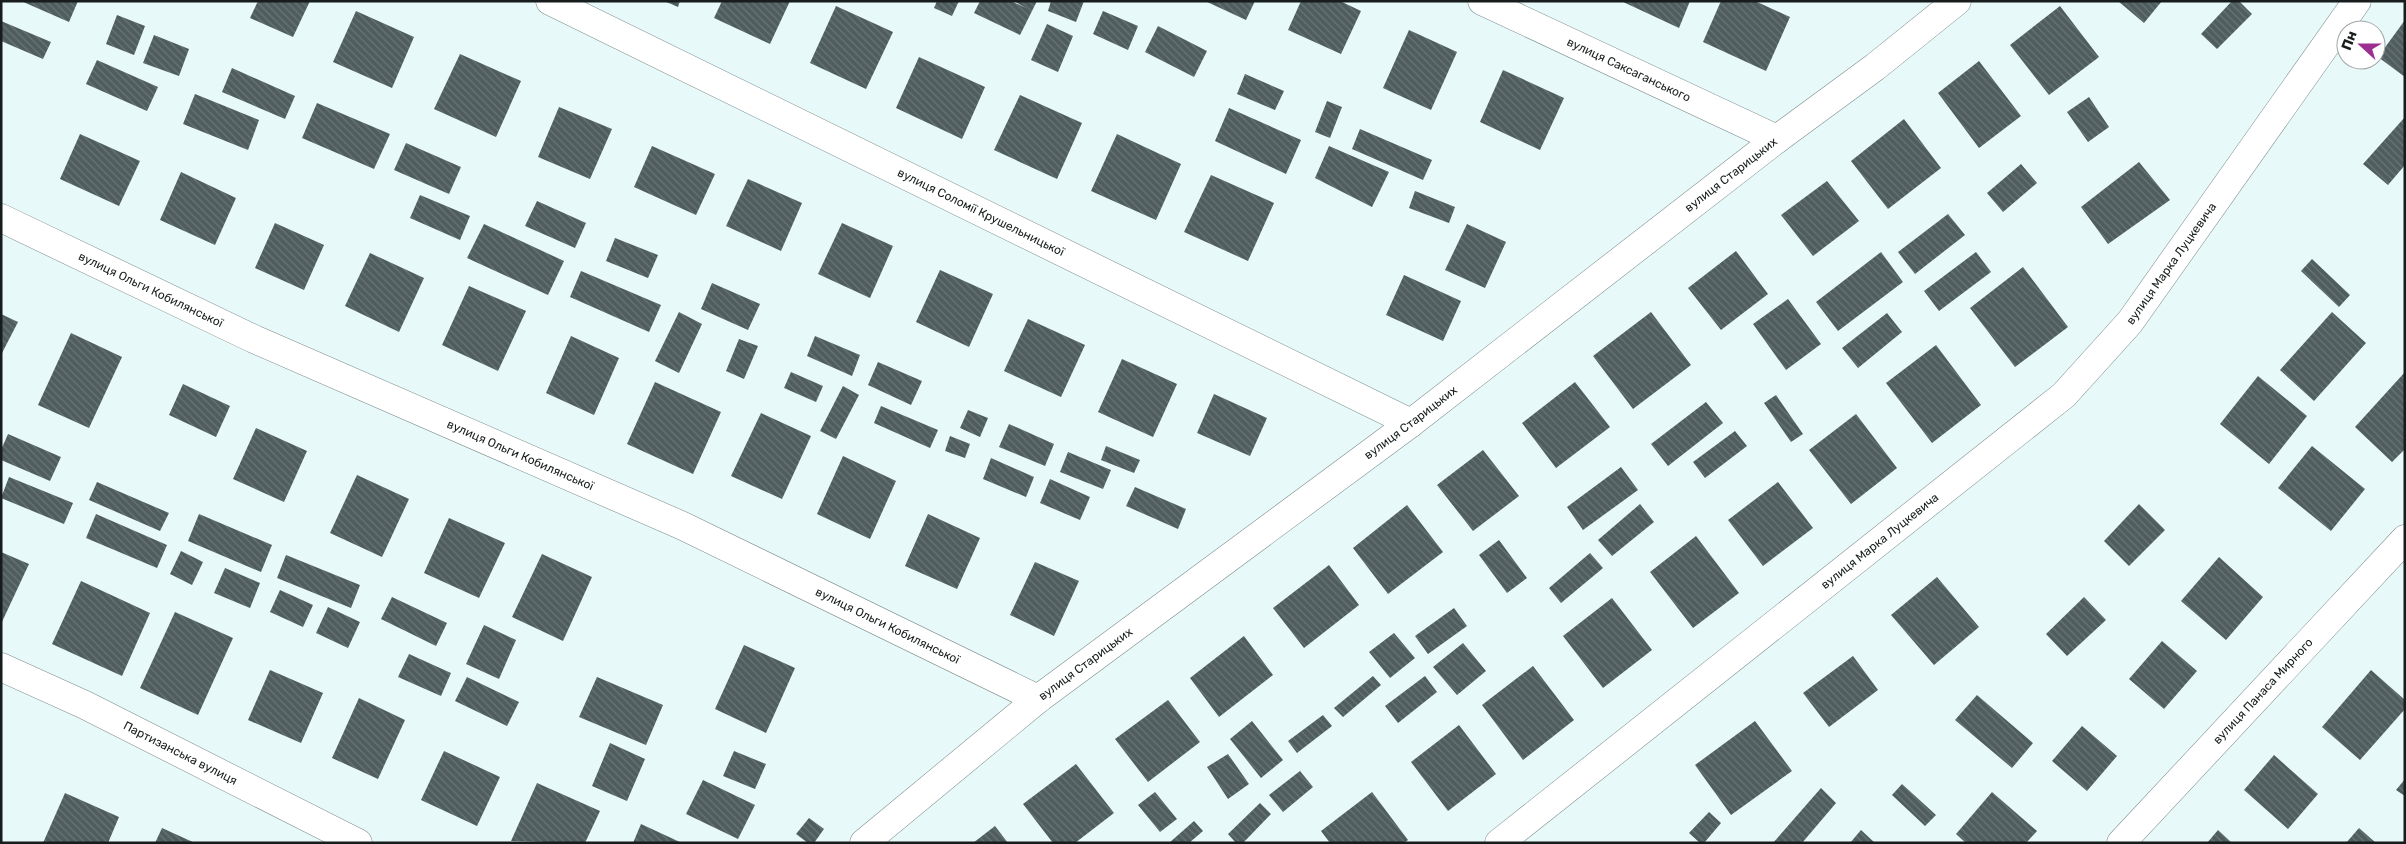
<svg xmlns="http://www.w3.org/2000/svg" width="2406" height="844" font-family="Rubik,sans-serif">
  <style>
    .building { fill: url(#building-back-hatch) }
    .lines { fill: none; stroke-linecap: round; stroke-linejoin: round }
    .street-casing { stroke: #7d8c8c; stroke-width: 29 }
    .street { stroke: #fff; stroke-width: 28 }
    .labels { text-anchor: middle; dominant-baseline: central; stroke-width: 5; stroke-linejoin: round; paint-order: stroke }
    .street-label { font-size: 12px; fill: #171d1d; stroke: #fff }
  </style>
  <defs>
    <pattern id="building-back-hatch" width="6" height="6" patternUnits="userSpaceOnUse" patternTransform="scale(1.25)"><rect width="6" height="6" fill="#4f5d5e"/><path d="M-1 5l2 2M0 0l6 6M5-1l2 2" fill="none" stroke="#6a7475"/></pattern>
  </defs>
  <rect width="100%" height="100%" fill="#e8f9fa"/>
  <path class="building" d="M21,1H78L69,22Z
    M258,1H310L293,37L250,18Z
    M664,1H680L678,7Z
    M722,1H790L770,44L714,18Z
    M937,1H959L952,16L934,8Z
    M980,1H1011L1026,8L1014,1H1037L1020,35L974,13Z
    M1051,1H1084L1076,22L1048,11Z
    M1205,1H1255L1246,20Z
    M1301,1H1340L1361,11L1341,54L1288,30Z
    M1621,1H1690L1679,28Z
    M1721,1H1755L1790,17L1766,71L1703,42Z
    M2118,1H2162L2144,23Z
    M2232,1H2239L2252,14L2217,49L2201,34Z
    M836,6L893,32L866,89L810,63Z
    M2060,6L2099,57L2049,95L2010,45Z
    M356,11L414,37L392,88L333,62Z
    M1103,11L1138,26L1128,50L1093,34Z
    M117,15L145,26L134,55L106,44Z
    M2405,20V77L2378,57Z
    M1,21L51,42L43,59L1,41Z
    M1047,24L1073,36L1058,72L1031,60Z
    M1158,26L1207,51L1194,77L1145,52Z
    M1409,30L1457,52L1431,110L1383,88Z
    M154,35L189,49L179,76L143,63Z
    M460,54L521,81L496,137L434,109Z
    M919,57L985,87L962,139L896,108Z
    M97,60L158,87L147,111L86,84Z
    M1979,61L2021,116L1979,148L1938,93Z
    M232,68L295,96L285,119L222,92Z
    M1503,70L1564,98L1540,150L1480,122Z
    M1245,74L1284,91L1275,110L1237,94Z
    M195,94L259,120L248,150L183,124Z
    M1020,95L1082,123L1057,179L994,150Z
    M2089,97L2109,127L2088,142L2067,112Z
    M1327,101L1342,107L1330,138L1315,132Z
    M317,103L390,134L374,169L302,138Z
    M559,107L612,129L590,179L538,157Z
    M1229,108L1301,140L1286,174L1215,141Z
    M2405,117V165L2388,185L2363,164Z
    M1904,119L1941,168L1888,209L1851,161Z
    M1360,129L1432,160L1423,180L1352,149Z
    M80,134L140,161L119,206L60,179Z
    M1117,134L1181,164L1156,220L1091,191Z
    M406,143L461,167L449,194L394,170Z
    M652,146L715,174L696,215L634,187Z
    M1329,146L1389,172L1372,207L1315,178Z
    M2139,162L2170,200L2108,244L2081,207Z
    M2021,164L2037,183L2003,212L1987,193Z
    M181,172L236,198L215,245L160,220Z
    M1211,175L1274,203L1248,261L1184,232Z
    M748,179L802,203L781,251L726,226Z
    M1827,181L1859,221L1813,256L1781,215Z
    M1415,191L1455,207L1449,223L1409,208Z
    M420,195L470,216L460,240L410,218Z
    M537,201L586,223L575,248L525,226Z
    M1948,214L1965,235L1915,274L1898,252Z
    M275,223L324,245L304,290L255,268Z
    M842,223L893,246L870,298L818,274Z
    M484,224L564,261L548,295L467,258Z
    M1467,224L1506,242L1485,288L1445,270Z
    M615,238L658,255L648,278L606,261Z
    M1736,251L1768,294L1721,330L1688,288Z
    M1881,252L1903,282L1838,331L1816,302Z
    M1976,252L1991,272L1939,311L1924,291Z
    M370,253L424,278L399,332L345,306Z
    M2312,259L2350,295L2339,307L2301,271Z
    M2023,267L2068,327L2015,367L1970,308Z
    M940,270L993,294L969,347L916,322Z
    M581,271L661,305L649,332L570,297Z
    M1404,275L1461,301L1443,341L1386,315Z
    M712,283L760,304L748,330L701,309Z
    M469,286L526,311L498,371L442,345Z
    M1788,299L1821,344L1786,370L1753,324Z
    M679,312L702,324L679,373L655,361Z
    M1651,312L1691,365L1633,409L1593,356Z
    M2332,312L2366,343L2314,401L2280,370Z
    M1887,313L1902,332L1858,368L1842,348Z
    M1,314L18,322L1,355Z
    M1028,319L1085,345L1061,397L1004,371Z
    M71,333L122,357L89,428L38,405Z
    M571,336L619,358L594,415L546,393Z
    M815,336L860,355L852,376L807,356Z
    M739,339L758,346L744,379L726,371Z
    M1936,345L1981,405L1932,443L1886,383Z
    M1122,359L1177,384L1153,437L1098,412Z
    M878,362L922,381L911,405L868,385Z
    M791,372L823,386L816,402L784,388Z
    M2405,372V449L2392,462L2355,427Z
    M2258,376L2307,416L2269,464L2220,424Z
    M655,382L721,412L693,474L627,444Z
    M1575,382L1610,427L1556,468L1522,423Z
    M183,384L230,406L216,437L169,415Z
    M843,386L859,395L836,439L820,431Z
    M1214,394L1267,418L1250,456L1197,433Z
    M1776,395L1803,434L1791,442L1764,403Z
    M1706,402L1723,423L1668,466L1651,444Z
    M881,406L938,430L930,448L874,423Z
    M968,410L988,418L980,437L960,428Z
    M761,413L811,436L782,499L731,476Z
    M1856,414L1897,468L1851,504L1809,450Z
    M1009,424L1054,444L1045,466L999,447Z
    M256,428L307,451L284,502L233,479Z
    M1735,431L1747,446L1705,478L1693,462Z
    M8,434L61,457L50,481L1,460V450Z
    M950,436L970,444L965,458L945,451Z
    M1106,446L1140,460L1134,473L1101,460Z
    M2312,446L2365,489L2331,531L2278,488Z
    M1483,450L1519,496L1473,531L1437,485Z
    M1068,452L1111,470L1103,489L1060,472Z
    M843,456L896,481L870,539L817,514Z
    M991,458L1034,477L1026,497L983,479Z
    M1621,467L1638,490L1583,530L1567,507Z
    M357,475L409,499L382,557L330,533Z
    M9,477L73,503L64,524L1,498Z
    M1050,479L1090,497L1080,520L1040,503Z
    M97,482L169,513L160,531L89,500Z
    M1778,482L1813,528L1763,566L1728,520Z
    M1135,487L1186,509L1178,529L1126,506Z
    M1640,504L1654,522L1612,556L1598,540Z
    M2139,504L2165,530L2129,566L2104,541Z
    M1407,505L1443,552L1388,594L1353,548Z
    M96,514L167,545L157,568L86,538Z
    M199,514L272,545L261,572L188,541Z
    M928,514L980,538L957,589L905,566Z
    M449,518L505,543L479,598L424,573Z
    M1696,536L1739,593L1693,628L1650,572Z
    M1499,540L1527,578L1507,593L1479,555Z
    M181,551L203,562L192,585L170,574Z
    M1,552L29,564L1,624Z
    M1590,553L1603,568L1561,603L1549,588Z
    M542,554L592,577L563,641L512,617Z
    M286,555L360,585L351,608L277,578Z
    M2219,557L2263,597L2226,640L2181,601Z
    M1035,562L1079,581L1054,636L1010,615Z
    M1329,565L1359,605L1304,648L1273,608Z
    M225,568L260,583L250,608L214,593Z
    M1937,577L1979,627L1934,665L1891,615Z
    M81,581L150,613L122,676L52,644Z
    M280,590L313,605L303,627L270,612Z
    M392,597L447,623L436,646L381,619Z
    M2084,597L2106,620L2067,656L2046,634Z
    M1612,598L1652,650L1603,688L1563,636Z
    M328,607L360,622L348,648L316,633Z
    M1454,608L1467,626L1428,654L1415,636Z
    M175,612L233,638L198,715L140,688Z
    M484,625L516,640L499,679L466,664Z
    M1394,633L1415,658L1390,678L1369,652Z
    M1244,636L1273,675L1219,717L1190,678Z
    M2162,641L2197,671L2164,709L2129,679Z
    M1463,643L1486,671L1457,695L1433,667Z
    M744,645L795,668L766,733L715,709Z
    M409,654L451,673L441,696L398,677Z
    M1853,656L1878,690L1829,727L1803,693Z
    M1533,666L1574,720L1523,760L1482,705Z
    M270,670L323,693L301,743L248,720Z
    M2371,670L2405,700V709L2360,760L2322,727Z
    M1373,676L1381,685L1343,717L1334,708Z
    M1425,676L1437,692L1398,723L1385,706Z
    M467,677L519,702L507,726L455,701Z
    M597,677L663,705L646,745L579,717Z
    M1977,695L2033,743L2012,768L1955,720Z
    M359,698L405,720L378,779L332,758Z
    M1168,700L1200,742L1148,782L1115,739Z
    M1323,715L1332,726L1297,753L1288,741Z
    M1252,721L1283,760L1261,778L1230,739Z
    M1755,721L1792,771L1731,815L1695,765Z
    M1459,725L1496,774L1448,811L1411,762Z
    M2082,726L2117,756L2087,791L2052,761Z
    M610,743L645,759L627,801L592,786Z
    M444,751L500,777L477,826L421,800Z
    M734,751L766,764L755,789L723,776Z
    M1228,754L1249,784L1228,799L1207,767Z
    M2274,755L2318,794L2288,829L2244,790Z
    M1076,764L1114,813L1075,843H1053L1023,804Z
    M1300,771L1313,787L1283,812L1269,795Z
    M2405,779V796L2396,790Z
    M703,780L755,805L738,839L686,814Z
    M537,783L600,811L585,843L511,841Z
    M1902,784L1936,815L1925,826L1892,795Z
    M1821,788L1836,803L1802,843H1773Z
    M1155,792L1177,819L1160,832L1138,805Z
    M1372,792L1408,840L1404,843H1330L1321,831Z
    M1992,792L2037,831L2026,843H1966L1956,834Z
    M65,793L119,817L108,843H43Z
    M1260,803L1271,814L1243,843H1236L1228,834Z
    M1709,812L1721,823L1704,843H1700L1689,833Z
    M809,818L824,829L814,843H808L796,834Z
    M1194,821L1203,831L1189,843H1169Z
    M641,824L682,843H633Z
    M995,826L1008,843H973Z
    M162,828L195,843H155Z
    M2359,828L2376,843H2346Z
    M1861,830L1875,843H1850Z
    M2218,830L2232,843H2207Z"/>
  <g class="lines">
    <g class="street-casing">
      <g id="street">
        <path id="s1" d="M550,1L1411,423"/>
        <path id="s2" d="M1482,1L1777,139"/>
        <path id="s3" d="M1,218L254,339L683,526L1038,699"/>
        <path id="s4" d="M1,667L85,705L358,843"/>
        <path id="s5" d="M864,843L1038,699L1411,423L1777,139L1875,67L1957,1"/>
        <path id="s6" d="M1499,843L2064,395L2130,322L2357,1"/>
        <path id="s7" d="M2121,843L2405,539"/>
      </g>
    </g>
    <use href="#street" class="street"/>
  </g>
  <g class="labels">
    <g class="street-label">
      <text stroke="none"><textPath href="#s2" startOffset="162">вулиця Саксаганського</textPath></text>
      <text stroke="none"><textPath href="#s5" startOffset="1095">вулиця Старицьких</textPath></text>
      <text stroke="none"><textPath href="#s1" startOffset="480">вулиця Соломії Крушельницької</textPath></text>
      <text stroke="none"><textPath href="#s6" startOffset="891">вулиця Марка Луцкевича</textPath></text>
      <text stroke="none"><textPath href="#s3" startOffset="166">вулиця Ольги Кобилянської</textPath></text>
      <text stroke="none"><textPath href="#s5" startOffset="690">вулиця Старицьких</textPath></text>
      <text stroke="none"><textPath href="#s3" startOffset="571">вулиця Ольги Кобилянської</textPath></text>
      <text stroke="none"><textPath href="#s6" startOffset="486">вулиця Марка Луцкевича</textPath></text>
      <text stroke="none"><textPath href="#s3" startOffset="976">вулиця Ольги Кобилянської</textPath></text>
      <text stroke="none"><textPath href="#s5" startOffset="285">вулиця Старицьких</textPath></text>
      <text stroke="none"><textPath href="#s7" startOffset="208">вулиця Панаса Мирного</textPath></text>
      <text stroke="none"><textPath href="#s4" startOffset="199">Партизанська вулиця</textPath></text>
    </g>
  </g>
  <rect width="2406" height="844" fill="none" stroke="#171d1d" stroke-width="5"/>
  <g transform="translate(2361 45) rotate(291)"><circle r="24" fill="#ffffff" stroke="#a2a5a5"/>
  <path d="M0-4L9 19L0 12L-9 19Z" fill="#9c3090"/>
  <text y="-8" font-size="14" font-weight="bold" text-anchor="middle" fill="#171d1d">Пн</text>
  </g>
</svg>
